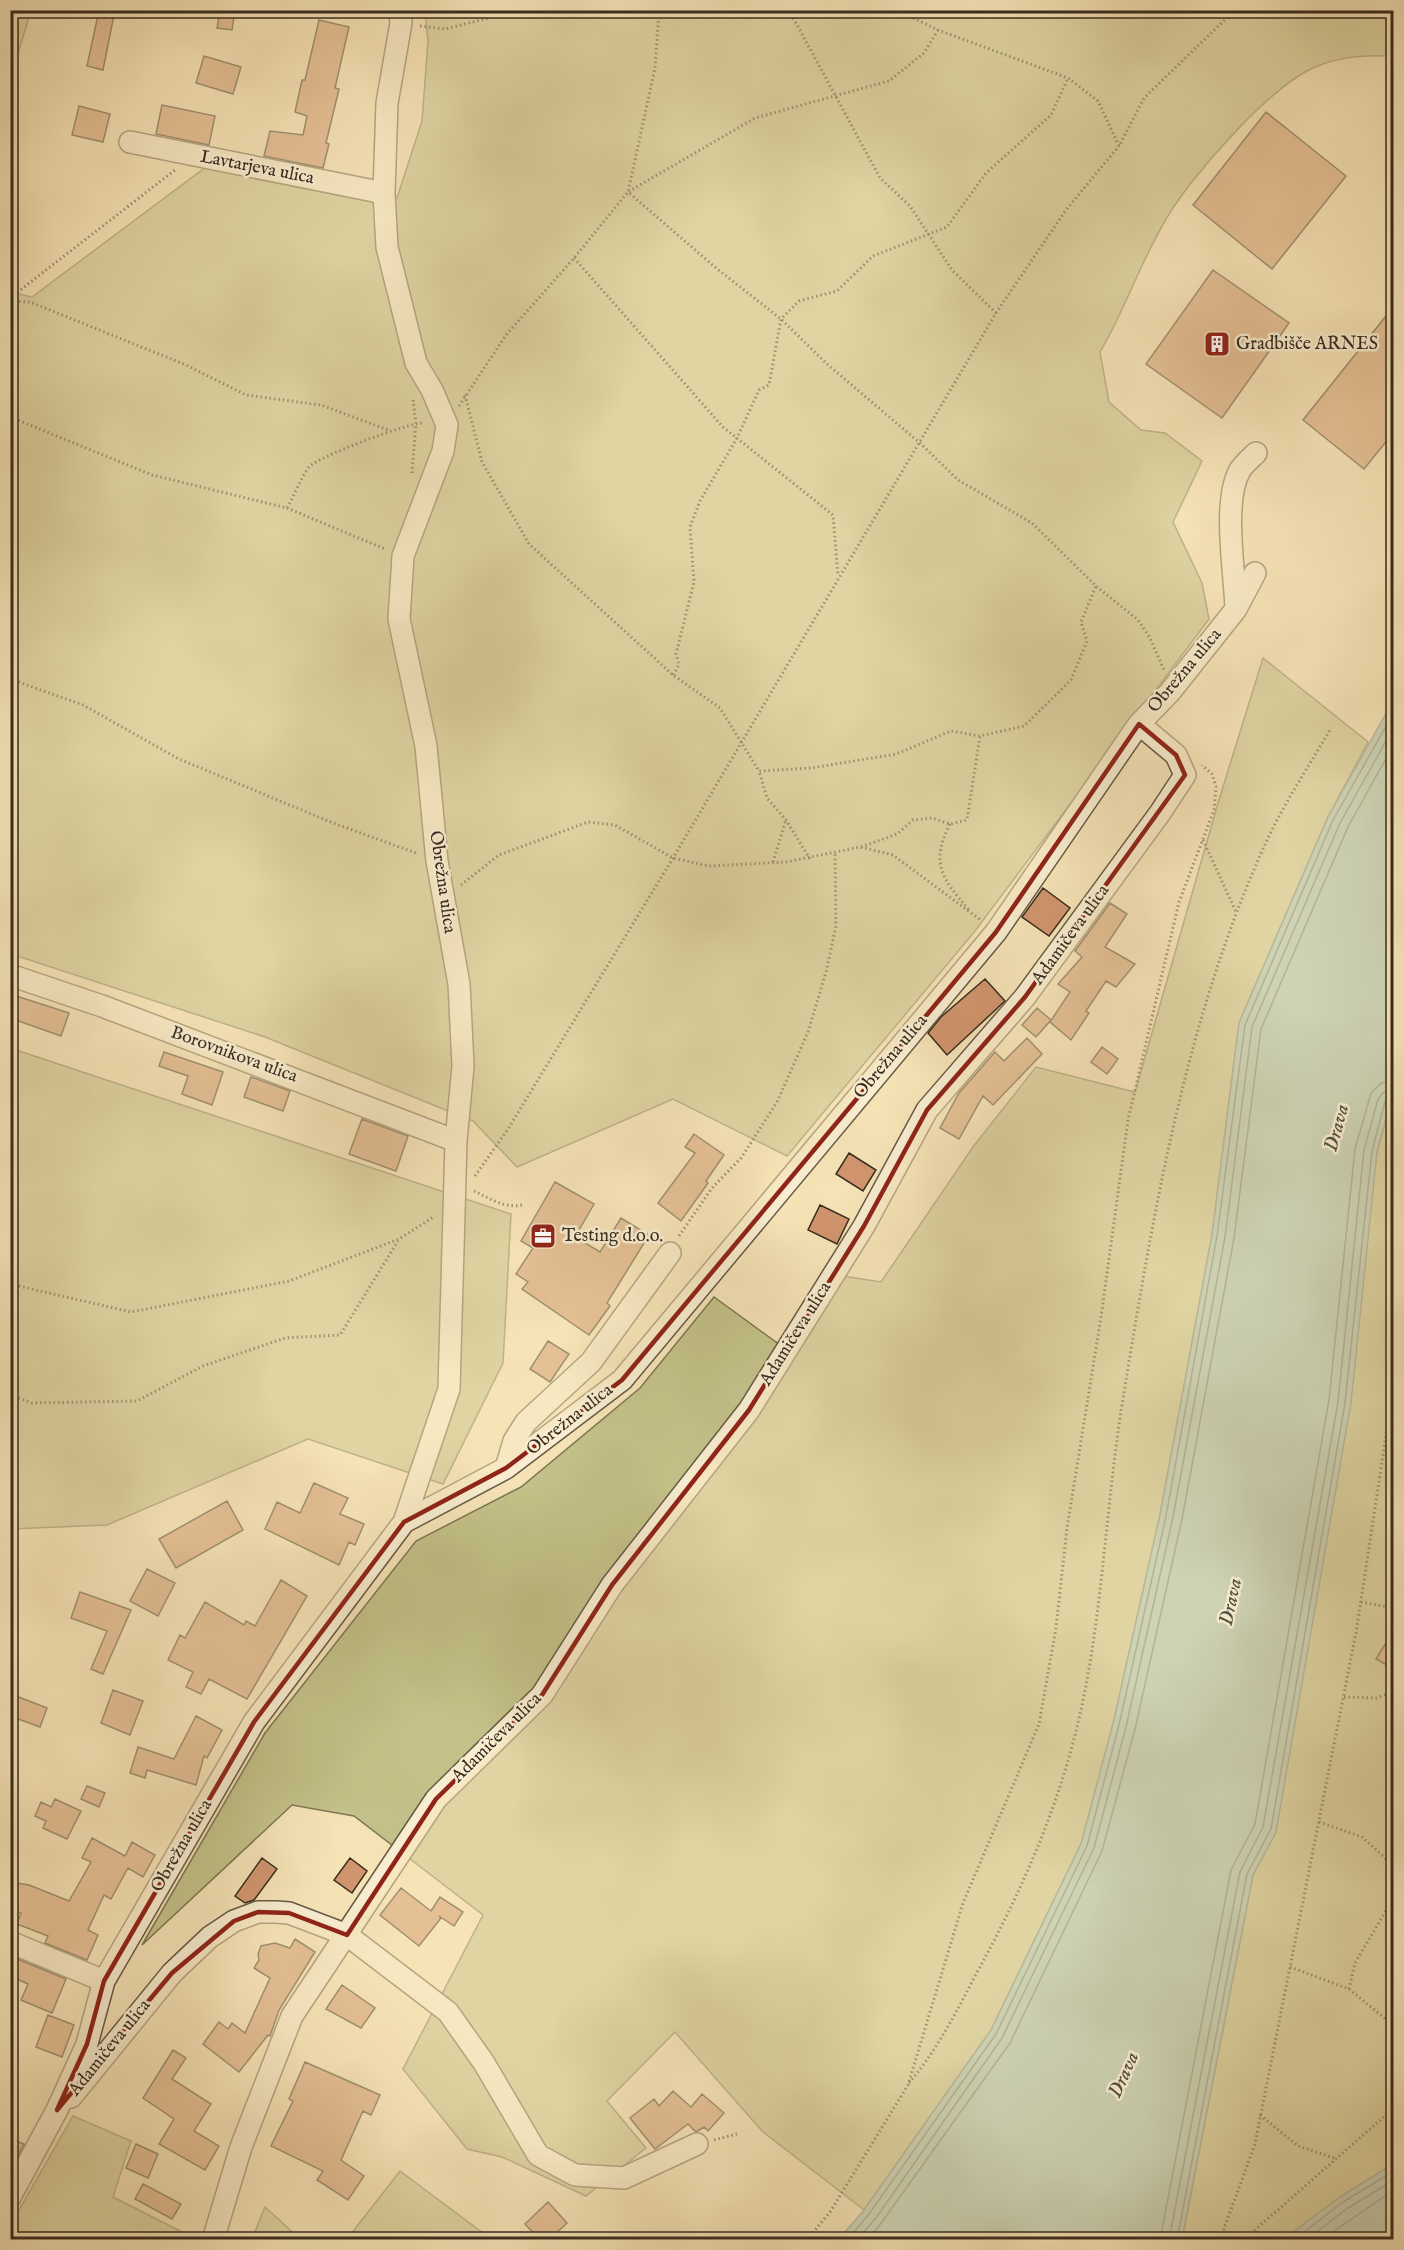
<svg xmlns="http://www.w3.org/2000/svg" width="1404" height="2250" font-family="'IM FELL English',serif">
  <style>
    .green { fill: #c3c189; stroke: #7e7654; stroke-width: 1.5 }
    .water { fill: #9cbeb2; stroke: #748477; stroke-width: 1.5 }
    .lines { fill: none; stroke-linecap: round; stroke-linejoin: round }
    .shore { stroke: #6a7568; stroke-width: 1.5 }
    .building { fill: #d1956e; stroke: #382c1e; stroke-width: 1.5 }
    .minor-casing { stroke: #675a44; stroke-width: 24 }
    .path { stroke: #382c1e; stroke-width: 3; stroke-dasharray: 1.5 3; stroke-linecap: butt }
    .minor { stroke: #f8edd0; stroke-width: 21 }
    .marked { fill: none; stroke: #8f2418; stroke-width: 4.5; stroke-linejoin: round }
    .labels { text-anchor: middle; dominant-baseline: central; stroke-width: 5; stroke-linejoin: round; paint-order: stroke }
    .street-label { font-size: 18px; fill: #382c1e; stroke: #f8edd0 }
    .poi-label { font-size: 18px; fill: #382c1e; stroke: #f8edd0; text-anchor: start }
    .water-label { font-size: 20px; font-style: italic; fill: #515043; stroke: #f8edd0 }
  </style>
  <rect width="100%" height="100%" fill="#f5e3b6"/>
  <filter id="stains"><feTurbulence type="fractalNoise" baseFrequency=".00333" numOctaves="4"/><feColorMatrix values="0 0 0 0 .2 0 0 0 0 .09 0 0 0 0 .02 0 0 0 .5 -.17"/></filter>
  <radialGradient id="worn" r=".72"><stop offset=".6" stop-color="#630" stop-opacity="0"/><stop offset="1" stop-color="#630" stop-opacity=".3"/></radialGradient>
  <path class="green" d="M11,10L31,11L11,76L10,11Z
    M425,11H1393V56C1365,55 1340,56 1313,68C1269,88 1189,178 1165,221C1140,263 1125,310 1100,352L1109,402L1141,430L1165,433L1202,461L1173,522L1202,583L1209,619L975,931L787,1156L673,1099L517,1167L473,1121L265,1037L11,954L10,292L32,297L210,164L397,198L422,121L428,41Z
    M1263,658L1368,742L1328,817L1239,1023L1212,1235L1160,1515L1113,1724L1081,1844L991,2030L864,2210L762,2131L675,2032L607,2101L646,2148L586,2196L502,2157L467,2149L403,2069L483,1915L354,1816L292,1805L142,1945L265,1733L416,1541L521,1487L640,1388L714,1297L791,1353L843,1276L881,1282L973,1147L1036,1067L1135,1092L1218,803Z
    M10,1048L511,1214L503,1363L443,1484L308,1439L107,1525L11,1529Z
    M1393,1094V2164L1340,2197L1284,2239L1182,2240L1253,1875L1276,1832L1377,1152Z
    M73,2116L131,2141L113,2197L196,2239H11V2224Z
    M400,2171L491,2239H347Z
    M265,2207L300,2239H252Z"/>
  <path class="water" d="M1393,701V1094L1377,1152L1351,1403L1276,1832L1253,1875L1182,2239H839L864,2210L991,2030L1081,1844L1113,1724L1160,1515L1212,1235L1239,1023L1328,817Z
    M1393,2164V2239H1284L1340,2197Z"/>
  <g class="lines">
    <path class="shore" d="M847,2240L869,2214L996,2034L1087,1846L1119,1725L1166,1516L1217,1236L1245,1025L1333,820L1394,712
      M857,2240L876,2218L1002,2038L1094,1848L1126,1727L1173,1517L1225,1237L1252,1027L1340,823L1394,727
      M869,2240L1010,2043L1102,1851L1135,1729L1182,1519L1234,1238L1261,1029L1348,827L1394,744
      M1160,2240L1231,1870L1255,1824L1329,1400L1355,1149L1371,1093L1381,1083L1394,1081
      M1169,2240L1240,1872L1263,1827L1338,1402L1364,1150L1378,1099L1384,1092L1394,1090
      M1177,2240L1247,1874L1271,1829L1345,1403L1372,1151L1385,1102L1394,1098
      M1294,2240L1343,2202L1394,2171
      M1306,2240L1348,2208L1394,2180
      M1321,2240L1394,2190"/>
  </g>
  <path class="building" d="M99,10H115L103,70L87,66Z
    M220,10H235L232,30L217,28Z
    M319,20L349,27L335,88L339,89L326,143L329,144L323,168L264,156L270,131L303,135L307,116L295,112L302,80H305Z
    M204,56L241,67L233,94L196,83Z
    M162,105L215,116L209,145L156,134Z
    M79,106L110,114L103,142L72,135Z
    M1266,112L1346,176L1272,269L1193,205Z
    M1213,270L1289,323L1222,418L1146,364Z
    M1394,306V432L1364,469L1303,420Z
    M1043,888L1070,908L1049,936L1022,917Z
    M1110,903L1127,914L1105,947L1135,964L1116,987L1106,981L1086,1011L1089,1013L1071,1040L1050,1022L1070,992L1058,984L1082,957L1075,951Z
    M985,979L1005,1001L947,1055L928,1033L941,1017Z
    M10,994L69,1013L61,1036L10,1018Z
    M1037,1008L1051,1020L1036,1037L1022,1025Z
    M1027,1038L1042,1054L993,1105L983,1096L959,1139L940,1128L959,1093L995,1052L1004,1061Z
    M1102,1047L1118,1059L1107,1074L1091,1062Z
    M164,1052L223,1072L212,1105L182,1094L188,1076L159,1066Z
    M251,1077L290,1091L283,1111L244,1097Z
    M362,1119L408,1136L396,1171L349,1154Z
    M694,1134L724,1155L706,1181L708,1183L681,1221L658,1203L695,1153L685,1147Z
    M849,1153L876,1170L863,1191L836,1174Z
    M555,1182L594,1204L575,1237L600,1252L621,1218L649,1235L607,1303L610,1306L589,1335L522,1289L528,1282L516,1274L533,1248L521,1241Z
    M820,1205L849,1219L837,1244L808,1230Z
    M548,1341L569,1354L550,1382L530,1369Z
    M314,1483L348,1498L340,1514L364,1524L355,1545L349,1542L339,1565L265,1529L277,1502L300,1513Z
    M227,1501L243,1530L176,1568L159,1539Z
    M147,1569L175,1583L158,1616L130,1601Z
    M281,1580L307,1596L247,1699L209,1679L201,1694L186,1687L193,1672L168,1660L180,1635L185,1638L205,1602L244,1625L246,1621L255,1626Z
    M80,1592L131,1610L103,1674L91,1669L107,1631L71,1618Z
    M1394,1630V1669L1376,1659Z
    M113,1690L143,1701L130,1735L101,1723Z
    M16,1696L47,1708L40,1727L10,1716Z
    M196,1716L222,1730L207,1758L204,1756L196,1785L147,1770L145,1778L130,1773L138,1747L174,1759Z
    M87,1786L105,1793L99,1807L81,1799Z
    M55,1799L81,1811L67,1839L43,1828L46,1821L35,1816L41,1802L51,1807Z
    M92,1838L125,1856L132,1842L155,1855L143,1877L128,1868L111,1899L104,1895L88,1930L98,1935L87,1960L45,1943L48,1936L17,1924L21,1913L10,1910V1882L29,1885L69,1901L91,1862L82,1858Z
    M262,1858L277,1869L254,1900L245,1903L235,1896Z
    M350,1858L367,1871L352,1893L334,1880Z
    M401,1888L431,1911L440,1897L463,1912L454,1926L439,1916L441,1918L419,1946L380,1915Z
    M295,1939L315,1952L279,2010L270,2036L268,2035L239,2072L203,2044L219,2022L228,2029L232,2023L245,2033L270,1978L254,1968L259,1960L258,1954L261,1946L275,1943L290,1948Z
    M10,1956L66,1979L52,2013L21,2000L28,1984L10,1976Z
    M342,1985L375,2008L361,2028L326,2009Z
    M48,2015L74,2025L62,2057L36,2047Z
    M173,2050L186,2058L172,2079L211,2104L194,2131L219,2146L205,2170L159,2144L174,2119L143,2098Z
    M305,2062L380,2095L371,2115L363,2111L341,2160L364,2176L348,2200L317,2180L323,2171L271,2146L293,2101L289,2099Z
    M673,2091L691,2107L702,2094L724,2113L708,2131L704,2127L696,2132L688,2124L655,2149L630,2118L654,2099L659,2106Z
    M10,2139L24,2144L14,2163L10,2161Z
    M136,2144L158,2154L148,2178L126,2168Z
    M143,2184L181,2204L172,2219L135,2199Z
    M548,2202L567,2223L549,2240H540L525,2224Z"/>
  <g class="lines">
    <g class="minor-casing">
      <path id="minor" d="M130,142L384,193
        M1236,609C1235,572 1222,502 1240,470C1244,464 1251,458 1256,453
        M10,975L102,1006L456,1141
        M506,1468L514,1441L526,1422L591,1362L670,1253
        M404,1522L506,1468L622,1380L996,932L1139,724L1170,692L1236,609L1255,573
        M10,1942L104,1981
        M71,2097L172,1973L210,1937L234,1921L258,1912H276L289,1913L347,1935L448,2012L484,2063L538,2155L575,2175L624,2178L697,2144
        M10,2197L57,2110L87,2044L104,1981L254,1722L404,1522L449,1389L456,1141L463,1066L459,984L437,861L426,746L399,619L403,556L443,451L447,425L432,390L416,363L387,247L384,193L387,103L401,23L400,10
        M213,2240L241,2147L292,2016L436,1799L542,1695L612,1585L749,1410L864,1226L927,1110L1025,997L1160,813L1185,775L1176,755L1139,724"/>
    </g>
    <path class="path" d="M789,10L880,178L910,206L952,270L996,313
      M897,10L938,30L1068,78L1098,101L1119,146L1144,98L1235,10
      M420,26L445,29L520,10
      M938,30L924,53L889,81L755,118L628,192L716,268L781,319L827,364L920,443L958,480L1032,523L1096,586L1138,620L1150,638L1164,670
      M574,258L723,427L833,515L838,576
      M10,298L175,170
      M10,301L30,302L186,365L246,395L321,405L388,430
      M465,395L482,462L529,544L673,675L720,708L759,771
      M459,406L506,335L574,258L628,192L655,68L659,10
      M10,417L152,475L287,508C294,496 300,479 309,467C317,457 410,422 424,423
      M412,473L416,423L413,399
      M287,508L385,549
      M673,675L679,665L676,654L694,582L690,527L700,501L737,438L759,390L769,385L781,319L799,301L837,291L873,256L947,227L986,173L1051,115L1068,78
      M10,679L83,705L179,759L333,823L416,853
      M950,824C930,863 942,879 969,910
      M1203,840L1236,912
      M861,847L897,834L913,820L932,818L950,824L967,820L980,736
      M810,859L786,820L767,798L759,771L812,768L896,754L951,731L980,736L1024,726L1071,680L1087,641L1081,622L1096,586
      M773,862L786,820
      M461,885L499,855L588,822L615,825L673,858L709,866L786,862L860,847L893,855L982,921
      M475,1176L508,1129L673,858L996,313L1066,210L1119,146
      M474,1191C489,1198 505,1209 522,1205
      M679,1236L712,1188L741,1158L777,1102L808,1032L826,972L836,926L835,854
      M10,1284L131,1312L289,1281L399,1239L435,1216
      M1394,1383L1356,1633L1255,2144L1222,2234L1247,2237L1394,2108
      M10,1395L32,1403L137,1401L203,1366L285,1338L340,1335L398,1241
      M1361,1602L1394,1608
      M1344,1697L1376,1698L1394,1692
      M1319,1822L1362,1837L1394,1866
      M1290,1967L1349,1989L1394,2026
      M1349,1989L1355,1963L1394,1897
      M909,2083C939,2048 958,2008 980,1967C1021,1892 1057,1810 1077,1727C1103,1620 1105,1508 1123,1399C1153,1214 1185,1022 1263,849C1281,808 1307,769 1330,730
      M1260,2115L1298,2146L1337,2159
      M714,2140L737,2134
      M807,2240L830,2212L908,2085L963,1903L1039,1724L1056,1628L1067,1528L1101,1317L1128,1120L1179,902L1214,810L1216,787L1212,774L1202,765"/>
    <use href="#minor" class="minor"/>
  </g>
  <path d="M0 0H1404V2250H0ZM1139,724L1176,755L1185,775L1025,997L927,1110L864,1226L749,1410L612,1585L542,1695L436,1799L347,1935L289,1913L258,1912L234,1921L172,1973L57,2110L87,2044L104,1981L254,1722L404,1522L506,1468L622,1380L996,932Z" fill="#f5e3b6" fill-opacity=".55" fill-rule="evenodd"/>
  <path class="marked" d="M1139,724L1176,755L1185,775L1025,997L927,1110L864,1226L749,1410L612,1585L542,1695L436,1799L347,1935L289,1913L258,1912L234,1921L172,1973L57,2110L87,2044L104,1981L254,1722L404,1522L506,1468L622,1380L996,932Z"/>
  <defs>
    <g id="building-square" transform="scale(1.35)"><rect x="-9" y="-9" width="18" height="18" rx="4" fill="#8f2418" stroke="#f8edd0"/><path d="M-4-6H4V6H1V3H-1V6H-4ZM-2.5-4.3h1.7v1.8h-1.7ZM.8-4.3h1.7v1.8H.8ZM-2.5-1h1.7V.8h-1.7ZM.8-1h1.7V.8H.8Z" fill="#fff"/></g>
    <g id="office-square" transform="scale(1.35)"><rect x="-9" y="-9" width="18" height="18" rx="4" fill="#8f2418" stroke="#f8edd0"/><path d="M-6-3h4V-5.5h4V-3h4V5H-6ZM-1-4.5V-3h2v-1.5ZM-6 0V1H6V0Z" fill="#fff"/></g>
  </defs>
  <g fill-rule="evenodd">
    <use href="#building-square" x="1217" y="344"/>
    <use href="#office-square" x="543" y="1236"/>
  </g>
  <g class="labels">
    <g class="street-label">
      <text transform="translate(257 168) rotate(11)">Lavtarjeva ulica</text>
      <text transform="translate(1185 671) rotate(-50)">Obrežna ulica</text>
      <text transform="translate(442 882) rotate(82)">Obrežna ulica</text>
      <text transform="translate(1071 935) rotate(-54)">Adamičeva ulica</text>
      <text transform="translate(234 1055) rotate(20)">Borovnikova ulica</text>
      <text transform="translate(891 1057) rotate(-50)">Obrežna ulica</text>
      <text transform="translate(796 1334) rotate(-58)">Adamičeva ulica</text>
      <text transform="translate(570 1420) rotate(-38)">Obrežna ulica</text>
      <text transform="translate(497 1738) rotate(-45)">Adamičeva ulica</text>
      <text transform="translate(182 1846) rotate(-60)">Obrežna ulica</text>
      <text transform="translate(110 2048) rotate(-51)">Adamičeva ulica</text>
    </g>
    <g class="poi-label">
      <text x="1236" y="344">Gradbišče ARNES</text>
      <text x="562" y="1236">Testing d.o.o.</text>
    </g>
    <g class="water-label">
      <text transform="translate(1337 1128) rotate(-75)">Drava</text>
      <text transform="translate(1231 1602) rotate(-78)">Drava</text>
      <text transform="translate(1124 2075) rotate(-66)">Drava</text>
    </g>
  </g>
  <rect width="1404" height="2250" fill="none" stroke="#f5e3b6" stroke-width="36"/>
  <rect x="12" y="12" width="1380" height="2226" fill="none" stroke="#382c1e" stroke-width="3"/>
  <rect x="18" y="18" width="1368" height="2214" fill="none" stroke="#382c1e" stroke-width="1.5"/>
  <rect width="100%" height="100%" filter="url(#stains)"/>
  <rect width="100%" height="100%" fill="url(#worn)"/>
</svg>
